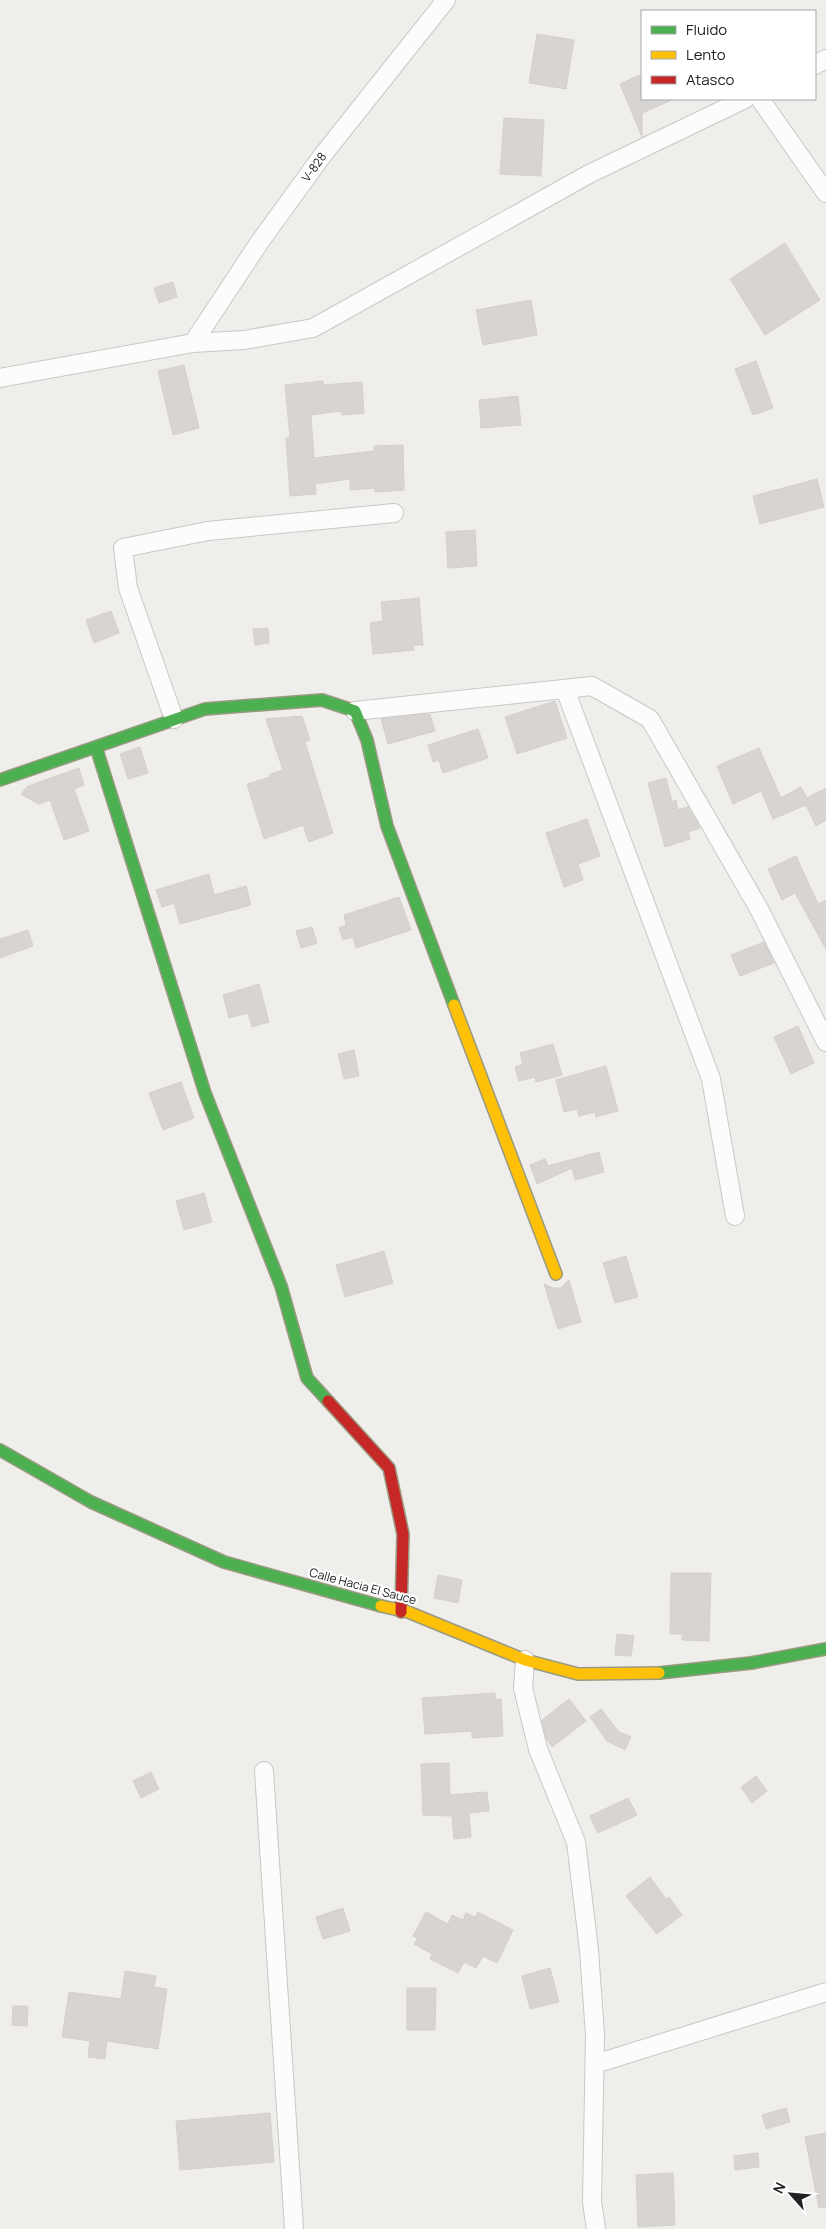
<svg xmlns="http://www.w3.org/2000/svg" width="826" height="2229" font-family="Manrope,sans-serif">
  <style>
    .building { fill: #d7d4d2; stroke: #d3d0cc }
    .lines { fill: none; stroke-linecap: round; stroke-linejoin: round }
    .street-casing { stroke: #c9c8c7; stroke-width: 20 }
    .fast-casing { stroke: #999a82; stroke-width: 14 }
    .slow-casing { stroke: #999a82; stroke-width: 14 }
    .jam-casing { stroke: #999a82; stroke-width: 14 }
    .street { stroke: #fdfcfc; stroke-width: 18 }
    .fast { stroke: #4caf50; stroke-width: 11 }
    .slow { stroke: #ffc107; stroke-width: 11 }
    .jam { stroke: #c62828; stroke-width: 11 }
    .labels { text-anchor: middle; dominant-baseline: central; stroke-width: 4; stroke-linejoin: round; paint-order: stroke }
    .street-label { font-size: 12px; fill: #222; stroke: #fff }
  </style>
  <rect width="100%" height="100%" fill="#f0eeeb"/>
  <path class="building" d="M537,34L574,40L566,89L529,83Z
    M639,75L642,84V99H674L642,113V137L620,84Z
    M504,118L544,120L541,176L500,174Z
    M785,243L820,300L765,335L730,279Z
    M173,282L177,297L159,303L154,288Z
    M531,300L537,335L483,345L476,310Z
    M756,361L773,408L753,415L735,369Z
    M184,365L199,428L173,435L158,371Z
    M323,381V385L362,382L364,413L342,415L341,411L311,415L314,458L374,451V446L403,445L404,490L375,492V488L350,490V479L315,484L316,494L290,496L286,438L290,437L285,385Z
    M518,396L521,425L481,428L479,400Z
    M817,479L824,507L760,524L753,496Z
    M475,530L477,566L448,568L446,532Z
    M419,598L423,645H413L414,650L373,654L370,623L383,621L381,602Z
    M111,611L119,633L94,643L86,620Z
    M268,628L269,643L255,645L253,629Z
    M555,701L567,738L517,754L505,717Z
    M430,714L435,731L388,744L381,719Z
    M302,716L310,740L305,742L333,833L309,842L303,825L264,839L247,784L270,777V774L283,770L266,719Z
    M478,729L488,758L443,773L439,760L433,762L428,745Z
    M140,747L148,773L128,779L120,754Z
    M759,748L781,798L801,787L807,798L826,788V820L816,826L806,805L773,819L761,791L733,804L717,766Z
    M79,768L84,785L74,789L89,831L64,840L50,800L39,804L21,794L28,786Z
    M666,778L672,802L676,800L678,810L688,807L700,828L688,832L690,839L665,847L648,783Z
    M587,819L600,856L578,864L583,880L564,887L546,833Z
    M796,856L818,904L826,900V949L795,893L782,900L768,869Z
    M209,874L214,895L246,886L251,905L180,924L174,903L162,907L156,890Z
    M399,897L411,930L356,948L353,937L343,940L339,928L346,925L344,915Z
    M312,927L317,943L301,948L296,931Z
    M28,930L33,946L0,958V939Z
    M764,942L774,963L740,976L731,955Z
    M259,984L269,1022L252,1027L248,1013L229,1018L223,995Z
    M798,1026L814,1063L791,1074L774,1037Z
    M553,1044L562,1075L536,1082L535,1077L519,1081L515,1067L523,1064L520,1053Z
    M354,1050L359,1076L344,1079L338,1054Z
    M606,1066L618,1111L596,1117L595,1112L579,1116L577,1109L564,1112L556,1080Z
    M181,1082L194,1118L163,1130L149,1093Z
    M599,1152L604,1172L575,1180L572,1168L537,1184L530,1165L545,1159L548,1166Z
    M204,1193L212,1222L184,1230L176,1201Z
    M384,1251L393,1283L345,1297L336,1265Z
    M626,1256L638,1297L615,1303L603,1263Z
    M569,1280L581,1322L558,1329L544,1284L553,1288H561Z
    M671,1573H711L709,1641L682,1640V1634H670Z
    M438,1575L462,1580L458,1603L434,1598Z
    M617,1634L634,1636L631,1656L615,1655Z
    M495,1693V1700L501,1699L503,1736L472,1738V1731L425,1734L422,1698Z
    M569,1699L586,1721L552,1747L546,1738L542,1720Z
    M601,1709L619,1732L631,1737L625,1750L607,1741L590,1717Z
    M449,1763L450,1795L487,1792L489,1811L469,1813L471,1837L454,1839L452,1816L423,1815L421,1764Z
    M151,1772L159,1789L141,1798L133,1781Z
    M756,1776L767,1791L752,1803L741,1787Z
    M628,1798L637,1815L598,1833L590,1816Z
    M650,1877L666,1899L669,1897L682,1915L657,1934L626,1896Z
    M343,1908L350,1931L323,1939L316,1917Z
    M426,1912L448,1924L452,1915L463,1920L466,1913L475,1917L478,1912L513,1930L497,1963L483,1956L476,1968L464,1962L458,1973L430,1959L432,1954L414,1944L418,1938L413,1936Z
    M550,1968L559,2002L530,2009L522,1976Z
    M125,1971L156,1976L154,1987L167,1989L158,2049L107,2041L105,2059L88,2057L90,2041L62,2037L69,1992L121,1999Z
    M407,1988H436L435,2030H407Z
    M13,2006H28L27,2026L12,2025Z
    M786,2108L790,2122L766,2129L762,2115Z
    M270,2113L274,2162L180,2170L176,2121Z
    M826,2133V2207L819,2208L805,2137Z
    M758,2153L759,2167L735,2170L734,2156Z
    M673,2173L675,2225L638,2227L636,2175Z"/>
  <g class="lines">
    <g class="street-casing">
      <path id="street" d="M815,65L826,59
        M760,99L826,193
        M193,343L259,243L322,156L446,0
        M0,378L193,343L244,340L313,328L589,174L745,99
        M565,689L711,1079L735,1216
        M355,711L592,686L650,719L759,909L826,1042
        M174,719L128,588L123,548L208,531L394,513
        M525,1660L523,1688L538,1749L576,1842L589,1950L595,2035L592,2202L596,2229
        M264,1771L294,2229
        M595,2064L826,1992"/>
    </g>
    <g class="fast-casing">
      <path id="fast" d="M96,747L205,1093L281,1286L307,1378L328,1401
        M0,780L205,709L322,700L355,711L367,740L387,826L454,1005
        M0,1450L91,1502L224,1562L381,1606
        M659,1673L751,1663L826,1649"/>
    </g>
    <g class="slow-casing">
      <path id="slow" d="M454,1005L556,1274
        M381,1606L408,1612L525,1660L578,1674L659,1673"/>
    </g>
    <g class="jam-casing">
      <path id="jam" d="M328,1401L389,1468L403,1534L401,1612"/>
    </g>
    <use href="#street" class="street"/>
    <use href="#fast" class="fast"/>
    <use href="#slow" class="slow"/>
    <use href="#jam" class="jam"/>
  </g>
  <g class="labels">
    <g class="street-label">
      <text transform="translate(314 167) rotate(-54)">V-828</text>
      <text transform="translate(363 1586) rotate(15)">Calle Hacia El Sauce</text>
    </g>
  </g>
  <rect x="641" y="10" width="175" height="90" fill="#ffffff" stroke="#a7a7a7"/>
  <rect x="651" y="26" width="25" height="8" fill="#4caf50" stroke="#a7a7a7"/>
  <text x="686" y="35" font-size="15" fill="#222222">Fluido</text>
  <rect x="651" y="51" width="25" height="8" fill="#ffc107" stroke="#a7a7a7"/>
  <text x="686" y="60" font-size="15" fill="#222222">Lento</text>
  <rect x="651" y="76" width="25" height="8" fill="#c62828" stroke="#a7a7a7"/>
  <text x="686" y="85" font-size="15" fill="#222222">Atasco</text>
  <g transform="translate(791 2194) rotate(297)" stroke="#ffffff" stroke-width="4" paint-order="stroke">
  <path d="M0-4L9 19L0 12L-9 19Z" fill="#222222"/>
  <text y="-8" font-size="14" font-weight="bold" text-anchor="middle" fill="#222222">N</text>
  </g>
</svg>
